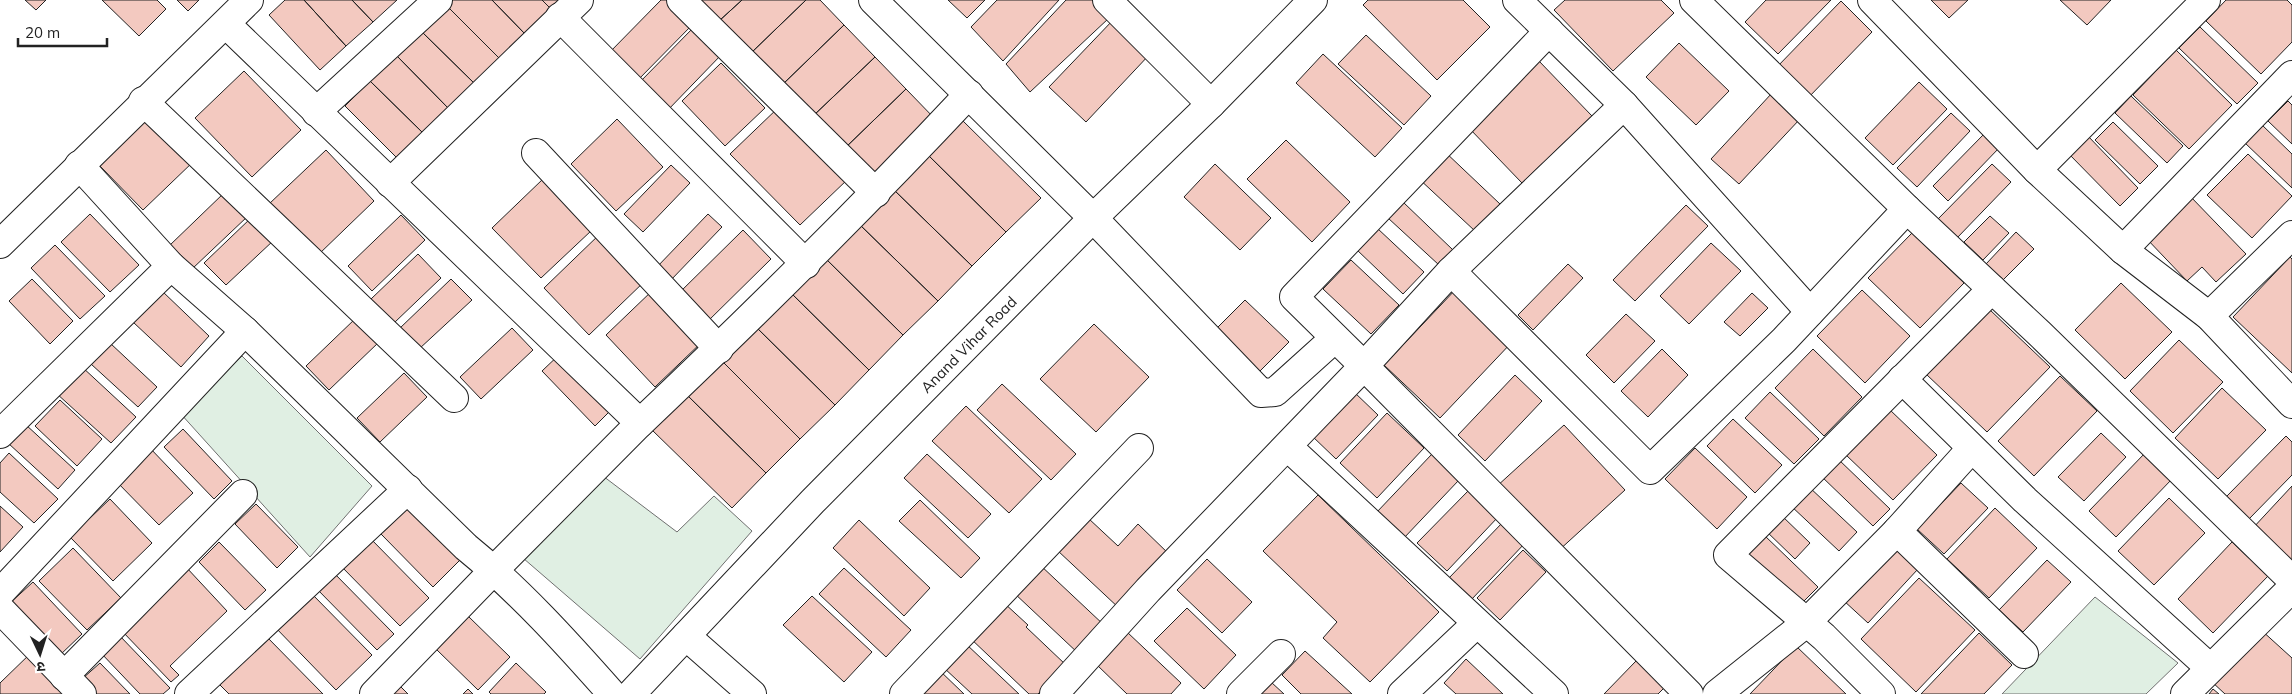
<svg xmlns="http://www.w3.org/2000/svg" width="2292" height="694" font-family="Mulish,'Noto Sans Devanagari',sans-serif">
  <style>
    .green { fill: #e0efe3; stroke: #6f6f6f }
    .building { fill: #f3c9c0; stroke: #222 }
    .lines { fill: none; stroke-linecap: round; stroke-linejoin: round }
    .minor-casing { stroke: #222; stroke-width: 30 }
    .minor { stroke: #fff; stroke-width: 28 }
    .labels { text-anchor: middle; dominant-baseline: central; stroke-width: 4; stroke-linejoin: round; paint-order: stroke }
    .street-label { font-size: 15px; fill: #222; stroke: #fff }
  </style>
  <rect width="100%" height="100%" fill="#fff"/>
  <path class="green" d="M242,356L372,486L310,557L180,413Z
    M595,470L677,532L714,496L752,531L640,659L516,552Z
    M2095,597L2178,663L2146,694H2002Z"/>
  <path class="building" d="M25,0H46L36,10Z
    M102,0H157L166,9L139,36Z
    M177,0H199L188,11Z
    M285,0H304L346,46L320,70L269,15Z
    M304,0H352L373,22L346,46Z
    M352,0H397L373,22Z
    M452,0H492L525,34L500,59L447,6Z
    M492,0H542L551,9L525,34Z
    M542,0H559L551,9Z
    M661,0H670L694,23L635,83L607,55Z
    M699,0H742L719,21Z
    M742,0H806L750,54L719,21Z
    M806,0H820L844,25L781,86L750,54Z
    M948,0H985L967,18Z
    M997,0H1059L1003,61L971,27Z
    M1066,0H1092L1109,18L1030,92L1006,64Z
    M1368,0H1463L1490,27L1437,80L1363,5Z
    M1565,0H1661L1674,13L1613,71L1554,10Z
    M1766,0H1831L1778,54L1745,22Z
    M1931,0H1968L1949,18Z
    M2060,0H2111L2087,25Z
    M2226,0H2287L2292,5V42L2261,74L2206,21Z
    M1841,1L1872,32L1806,100L1775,69Z
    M447,6L500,59L475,84L421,31Z
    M1114,19L1150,54L1086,122L1049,87Z
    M844,25L875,57L812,117L781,86Z
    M695,26L723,53L665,113L636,86Z
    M2200,27L2258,83L2237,104L2179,48Z
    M421,31L475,84L449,109L396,55Z
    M1366,35L1431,96L1404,125L1338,64Z
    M1679,43L1729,91L1696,125L1646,77Z
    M2176,50L2232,105L2189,149L2133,95Z
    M1323,54L1402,128L1375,157L1296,83Z
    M396,55L449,109L424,134L370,81Z
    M875,57L906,89L843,150L812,117Z
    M1538,60L1592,116L1522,183L1468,127Z
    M721,63L765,108L725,146L682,101Z
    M244,71L301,130L252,177L195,118Z
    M370,81L424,134L398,159L345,106Z
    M1919,82L1947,109L1893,165L1865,138Z
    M906,89L937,121L873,181L843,150Z
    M1772,93L1800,119L1739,184L1711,159Z
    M2131,96L2183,146L2167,163L2115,113Z
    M2288,101L2292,105V144L2268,121Z
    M780,106L849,178L800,225L730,154Z
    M1951,113L1970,131L1917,187L1897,168Z
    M150,114L195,160L143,210L98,164Z
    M960,118L1041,198L1006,232L926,153Z
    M617,119L663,167L616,211L571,164Z
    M2113,122L2158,166L2140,184L2095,140Z
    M2261,124L2292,154V188L2244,142Z
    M1985,133L2000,147L1948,201L1933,186Z
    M2086,134L2138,188L2120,206L2067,152Z
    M1286,140L1350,202L1312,242L1247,179Z
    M326,150L374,201L318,255L269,204Z
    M1443,150L1500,204L1475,231L1417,177Z
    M926,153L1006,232L972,266L892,188Z
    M2248,154L2292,196L2252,238L2207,195Z
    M1215,164L1271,218L1240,250L1184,197Z
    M1992,164L2011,182L1956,239L1937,220Z
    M671,165L690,183L643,232L624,214Z
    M543,179L592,230L541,278L492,228Z
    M892,188L972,266L938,301L857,222Z
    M225,192L248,216L192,269L169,246Z
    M2189,195L2246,254L2216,282L2202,267L2187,281L2145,237Z
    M1403,202L1453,250L1439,265L1388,218Z
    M1686,205L1708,226L1635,301L1613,280Z
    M90,214L139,265L110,292L61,242Z
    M708,214L722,227L669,282L655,269Z
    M401,215L425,240L372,291L348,266Z
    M1990,216L2009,233L1983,260L1964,242Z
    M252,217L274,240L226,285L204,263Z
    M857,222L938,301L903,335L823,256Z
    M1377,228L1424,272L1403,294L1356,249Z
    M743,230L771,259L704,325L676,296Z
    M602,232L647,279L589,335L544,288Z
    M2016,232L2034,249L2003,280L1986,264Z
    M1912,233L1964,283L1920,328L1868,278Z
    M1711,243L1741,271L1689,324L1660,296Z
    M55,245L105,296L80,319L31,268Z
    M418,254L441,278L394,323L371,299Z
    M823,256L903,335L869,370L789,291Z
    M2290,257L2292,259V373L2233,317Z
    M1351,260L1399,305L1371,334L1323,289Z
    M1568,264L1583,278L1533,330L1518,315Z
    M32,279L73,321L50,344L9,301Z
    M451,279L472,300L419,349L399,329Z
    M2121,283L2172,332L2125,379L2075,330Z
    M1457,288L1513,341L1440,418L1384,365Z
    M654,289L704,340L655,387L606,335Z
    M1862,290L1910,336L1865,383L1817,336Z
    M162,291L209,336L181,367L133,322Z
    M789,291L869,370L835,405L754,325Z
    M1752,293L1768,308L1740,336L1724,322Z
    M1245,300L1289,342L1259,372L1215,330Z
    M1989,309L2050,367L1987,432L1926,374Z
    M1626,314L1655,341L1614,383L1586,355Z
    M356,318L379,342L329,390L306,366Z
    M1094,324L1149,377L1096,432L1040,379Z
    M754,325L835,405L800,439L720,359Z
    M512,328L533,350L481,399L460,377Z
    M2179,340L2223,382L2173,433L2130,391Z
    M110,343L157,387L138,407L91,364Z
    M1662,349L1688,375L1648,417L1621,391Z
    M1813,349L1862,397L1824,436L1775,388Z
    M562,352L614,407L595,426L542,371Z
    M720,359L800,439L766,473L686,394Z
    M81,366L136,417L111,443L56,393Z
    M404,373L427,397L380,442L357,418Z
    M1515,375L1542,401L1485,461L1458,435Z
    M2060,376L2097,411L2034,476L1998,441Z
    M1002,384L1076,454L1051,480L977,410Z
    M2222,388L2266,430L2218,479L2175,438Z
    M1353,391L1378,415L1336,459L1311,435Z
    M1770,392L1819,439L1794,464L1745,418Z
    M686,394L766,473L732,508L651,429Z
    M60,400L102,439L77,466L35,426Z
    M966,406L1042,479L1009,513L932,441Z
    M1889,409L1937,455L1893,500L1845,454Z
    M1387,413L1424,448L1377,498L1340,463Z
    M1733,419L1782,465L1755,493L1707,446Z
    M25,424L75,470L58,489L8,443Z
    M1564,425L1625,490L1557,552L1496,487Z
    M183,429L232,481L214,499L164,447Z
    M2101,433L2126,457L2084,501L2058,477Z
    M2286,436L2292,442V475L2249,519L2226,497Z
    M148,446L193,493L159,525L114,479Z
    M1695,448L1747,497L1717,529L1665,479Z
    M2146,452L2173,478L2116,537L2089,511Z
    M9,453L58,499L34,523L0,492V463Z
    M927,454L991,514L968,538L904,478Z
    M1432,454L1459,480L1403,539L1376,513Z
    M1837,458L1890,509L1873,526L1820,475Z
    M1961,483L1988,508L1944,554L1917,529Z
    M1808,486L1857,532L1839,551L1790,505Z
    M2292,486V567L2252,529Z
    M1470,489L1499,516L1447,571L1417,543Z
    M1318,495L1439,612L1370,682L1323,638L1337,622L1263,551Z
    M2169,498L2205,533L2154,585L2118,551Z
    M110,499L152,543L113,581L70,537Z
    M920,500L980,558L961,578L899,521Z
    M256,504L298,547L277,568L235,524Z
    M0,506L23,527L0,552Z
    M409,507L461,559L433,587L381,534Z
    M1995,508L2037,548L1989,598L1947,559Z
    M1780,514L1810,543L1795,559L1764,529Z
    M1088,518L1118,546L1138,524L1171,556L1120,609L1057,550Z
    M859,520L930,588L904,616L833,548Z
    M1504,521L1526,542L1471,600L1448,579Z
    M367,535L429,598L400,626L338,563Z
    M1764,535L1818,587L1800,605L1747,553Z
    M219,542L266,590L245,610L199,562Z
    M2232,542L2268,576L2213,633L2178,599Z
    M1894,546L1918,569L1868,623L1843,600Z
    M73,548L121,598L87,630L39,581Z
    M1523,550L1546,572L1500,620L1477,598Z
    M1207,559L1252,602L1222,633L1177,590Z
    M2047,560L2071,582L2023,632L1999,610Z
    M1039,564L1105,626L1079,654L1013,592Z
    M186,567L227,611L170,666L179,675L171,682L121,630Z
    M844,568L911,630L886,657L819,594Z
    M330,569L394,634L377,650L313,585Z
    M1919,578L1975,630L1916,692L1861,639Z
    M33,582L82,634L59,656L9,604Z
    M309,591L372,655L336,690L273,625Z
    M812,596L872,652L844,682L783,625Z
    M1003,602L1028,625L1026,627L1066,665L1038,694H1029L969,637Z
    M1187,608L1236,655L1204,689L1154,641Z
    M468,616L510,657L478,690L436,649Z
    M2260,629L2292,658V694H2225L2211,681Z
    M1127,632L1181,683L1171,694H1127L1096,664Z
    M1979,633L2012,665L1984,694H1921Z
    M118,634L170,688L163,694H140L100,652Z
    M265,635L323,694H229L217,682Z
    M965,643L1019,694H972L943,667Z
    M1796,646L1846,694H1750Z
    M33,651L74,694H0V683Z
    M1305,651L1352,694H1301L1282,675Z
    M1466,659L1503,694H1456L1444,683Z
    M1636,661L1664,688L1658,694H1604Z
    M100,663L130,694H96L82,679Z
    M516,663L546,692L544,694H491L489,692Z
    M937,668L964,694H913Z
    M395,681L408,694H382Z
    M1271,682L1284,694H1259Z
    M468,689L473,694H463Z
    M2213,689L2219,694H2209Z"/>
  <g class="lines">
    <g class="minor-casing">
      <g id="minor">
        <path d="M681,0L876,193"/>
        <path d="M873,0L1093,218L1261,393L1275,392L1335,338"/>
        <path d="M1107,0L1211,104"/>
        <path d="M1517,0L1624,105"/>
        <path d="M1694,0L1907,209L2040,334L2292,580"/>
        <path d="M1872,0L2037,170L2123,250L2209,316L2292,404"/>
        <path d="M560,17L806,264"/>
        <path d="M226,24L640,423C753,316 863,207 969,94"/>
        <path d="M143,101L454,398"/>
        <path d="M316,112L438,0"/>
        <path d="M536,153L719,349"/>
        <path d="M79,165L171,266L245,331L466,547C520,591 566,642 612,694"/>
        <path d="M2037,170L2206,0"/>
        <path d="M390,183L579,0"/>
        <path d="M0,244L249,0"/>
        <path d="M2123,250L2292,75"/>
        <path d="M1451,271L1650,470L1784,340L1907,209"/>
        <path d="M2209,316L2292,235"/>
        <path d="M1902,379L2025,500L2210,668"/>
        <path d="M0,434L171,266"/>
        <path d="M1288,447L1554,694"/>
        <path d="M1897,531L2024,654"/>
        <path d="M0,593L245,331"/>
        <path d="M0,609L82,694"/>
        <path d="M686,636L752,694"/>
        <path d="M64,676L243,494"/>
        <path d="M189,694L408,489"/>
        <path d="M374,694L494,570L640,423"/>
        <path id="s1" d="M631,694L813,501L1093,218L1211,104L1313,0"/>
        <path d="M904,694L1139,448"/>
        <path d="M1054,694L1148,590L1364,366L1294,297L1549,31"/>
        <path d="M1241,694L1281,654"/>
        <path d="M1402,694L1476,624"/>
        <path d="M1689,694L1364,366L1451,271L1624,105L1810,312"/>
        <path d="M1717,694L1806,623L1897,531L1971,449"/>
        <path d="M1881,694L1824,637L1728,555L1992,289"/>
        <path d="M2185,694L2292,588"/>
      </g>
    </g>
    <use href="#minor" class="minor"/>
  </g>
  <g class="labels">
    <g class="street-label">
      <text stroke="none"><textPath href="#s1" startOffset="486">Anand Vihar Road</textPath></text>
    </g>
  </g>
  <g transform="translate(40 654) rotate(176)" stroke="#ffffff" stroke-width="4" paint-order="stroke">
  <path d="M0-4L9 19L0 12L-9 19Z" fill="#222222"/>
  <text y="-8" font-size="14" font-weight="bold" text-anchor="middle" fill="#222222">उ</text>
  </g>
  <path d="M18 38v8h89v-8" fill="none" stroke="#222222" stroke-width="2.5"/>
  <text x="25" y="38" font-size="15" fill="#222222" stroke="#ffffff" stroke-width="4" paint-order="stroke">20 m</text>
</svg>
